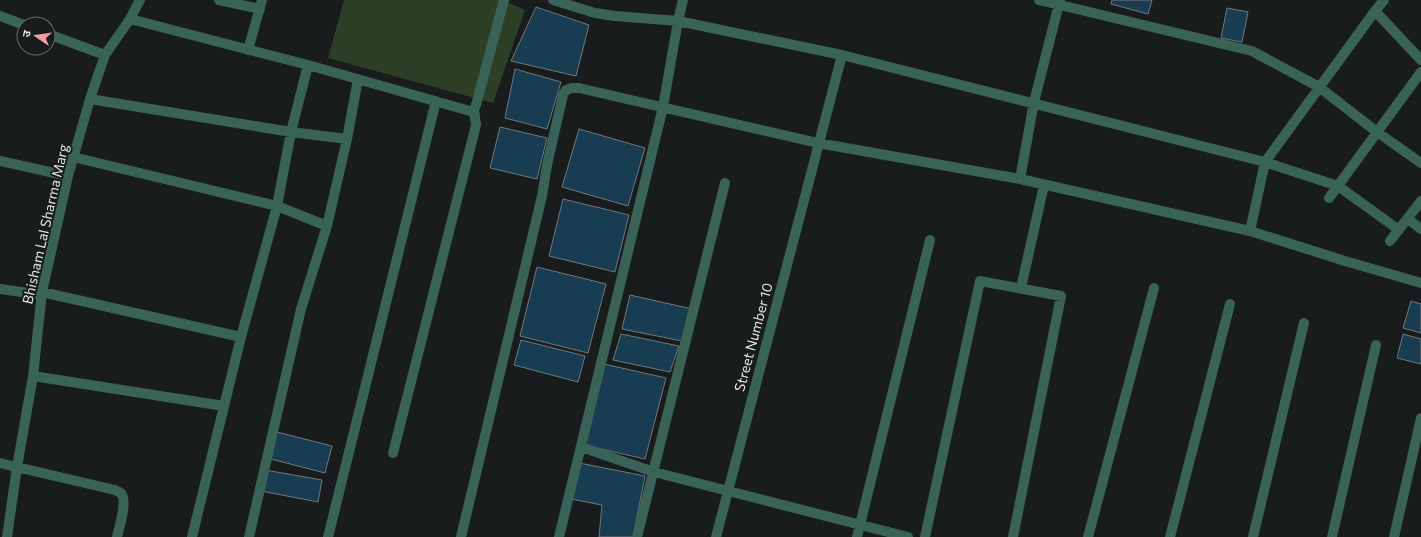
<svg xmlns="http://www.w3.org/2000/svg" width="1421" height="537" font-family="Commissioner,'Noto Sans Devanagari',sans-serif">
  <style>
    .green { fill: #2e3f28 }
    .building { fill: #183c52; stroke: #73777a }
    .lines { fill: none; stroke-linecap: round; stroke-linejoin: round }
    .minor { stroke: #396356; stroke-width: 10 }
    .labels { text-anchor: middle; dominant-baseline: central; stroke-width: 4; stroke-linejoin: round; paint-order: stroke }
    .street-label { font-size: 14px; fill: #e1e3e4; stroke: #181c1c }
  </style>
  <rect width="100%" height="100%" fill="#181c1c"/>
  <path class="green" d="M344,0H503L525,10L493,103L328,58Z"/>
  <path class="building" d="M1112,0H1152L1148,14L1111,4Z
    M536,7L589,25L576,76L511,61Z
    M1227,8L1248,12L1242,42L1221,38Z
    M515,69L561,82L547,129L505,118Z
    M500,127L547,138L537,179L490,168Z
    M579,129L645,148L628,206L562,187Z
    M563,199L629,215L615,272L549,256Z
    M537,267L606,284L588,353L520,336Z
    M630,295L692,309L682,341L622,329Z
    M1411,301L1421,304V333L1403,328Z
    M621,334L679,346L670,372L613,360Z
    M1403,334L1421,339V364L1397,358Z
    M521,340L585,356L578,382L514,365Z
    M604,364L666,378L645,459L584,445Z
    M277,432L332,446L325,473L271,459Z
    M579,463L645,476L633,537H599L602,505L571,499Z
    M265,470L322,480L318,502L261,491Z"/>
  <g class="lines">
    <path class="minor" d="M219,0L260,9
      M553,0L595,13L615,16L678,21L842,55L1265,162L1338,186L1399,230
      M1039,0L1252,51L1319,87L1377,132L1421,163
      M1375,11L1421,60
      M0,16L24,25
      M130,19L308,65L470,111L474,110L476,105L504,0
      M48,34L105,55
      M248,50L262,0
      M90,99L291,132L347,139
      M73,157L277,206L327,226
      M0,161L68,176
      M1020,179L1250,231L1345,261L1421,283
      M1329,198L1421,72
      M1408,219L1421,229
      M1250,231L1265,162L1375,11L1384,0
      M1390,241L1421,201
      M1021,288L1044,185
      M0,289L35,294L42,292L241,337
      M33,376L224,406
      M581,447L654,472L908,537
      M393,453L476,125L474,110
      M0,463L115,490C117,491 119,492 121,493C128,502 119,527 117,537
      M7,537L17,467L33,376L42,292L68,176L90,99L105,55L130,19L140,0
      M192,537L241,337L277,206L291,132L308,65
      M249,537L301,309L327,226L347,139L358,79
      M328,537L436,101
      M461,537L542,196L547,165L563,95L566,90L572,88H579L818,143L1020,179L1034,102L1060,0
      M559,537L663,107L678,21L683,0
      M637,537L725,183
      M716,537L842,55
      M857,537L930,240
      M925,537L980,281L1061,296L1013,537
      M1088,537L1154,288
      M1170,537L1230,304
      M1253,537L1304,323
      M1332,537L1376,345
      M1394,537L1421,418"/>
  </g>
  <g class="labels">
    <g class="street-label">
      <text transform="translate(45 224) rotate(-77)">Bhisham Lal Sharma Marg</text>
      <text transform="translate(753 337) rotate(-75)">Street Number 10</text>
    </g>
  </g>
  <g transform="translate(36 36) rotate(283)"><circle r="19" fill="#181c1c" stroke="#686c6c"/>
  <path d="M0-3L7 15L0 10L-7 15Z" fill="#f49aa3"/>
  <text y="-6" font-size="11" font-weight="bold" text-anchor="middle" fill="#e1e3e4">उ</text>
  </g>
</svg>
